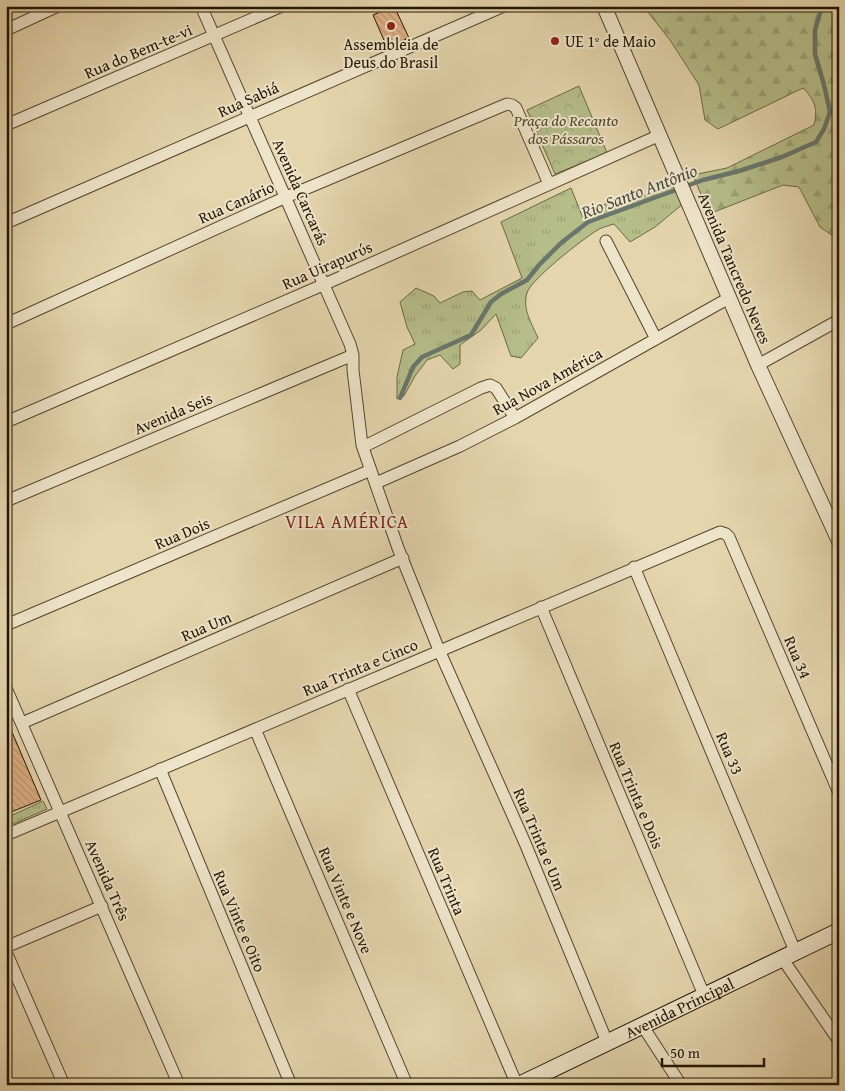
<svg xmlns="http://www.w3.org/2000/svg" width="845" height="1091" font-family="'Gentium Book Plus',serif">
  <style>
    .grass { fill: url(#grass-tufts); stroke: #6c6946 }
    .forest { fill: url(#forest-firs); stroke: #6c6946 }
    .park { fill: url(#park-crowns); stroke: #6c6946 }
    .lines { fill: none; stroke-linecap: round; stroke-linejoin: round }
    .stream { stroke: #69766c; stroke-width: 4.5 }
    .building { fill: url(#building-back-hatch); stroke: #231502 }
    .minor-casing { stroke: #54452d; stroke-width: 13 }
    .tertiary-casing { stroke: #54452d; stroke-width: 16 }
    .secondary-casing { stroke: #231502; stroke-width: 18 }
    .minor { stroke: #eee4ca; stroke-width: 11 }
    .tertiary { stroke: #eee4ca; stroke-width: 14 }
    .secondary { stroke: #eee4ca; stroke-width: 16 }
    .poi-dot { fill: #8f2418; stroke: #eee4ca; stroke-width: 2 }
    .labels { text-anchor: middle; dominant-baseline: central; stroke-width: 4; stroke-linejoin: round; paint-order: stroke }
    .poi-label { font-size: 16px; fill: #231502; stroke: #eee4ca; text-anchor: start }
    .street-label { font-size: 16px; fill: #231502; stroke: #eee4ca }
    .park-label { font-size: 16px; font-style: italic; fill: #4f472a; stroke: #eee4ca }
    .water-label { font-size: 18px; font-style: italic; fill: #4c4e40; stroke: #eee4ca }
    .neighbourhood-label { font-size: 18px; letter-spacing: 1px; fill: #7a1f14; stroke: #eee4ca }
  </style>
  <defs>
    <pattern id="grass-tufts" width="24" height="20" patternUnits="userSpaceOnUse" patternTransform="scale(1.25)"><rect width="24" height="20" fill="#b5bd89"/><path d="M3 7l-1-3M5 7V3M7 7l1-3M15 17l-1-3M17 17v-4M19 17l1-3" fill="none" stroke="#9ba275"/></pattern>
    <pattern id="forest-firs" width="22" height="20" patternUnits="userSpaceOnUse" patternTransform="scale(1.25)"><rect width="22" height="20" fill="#b5bd89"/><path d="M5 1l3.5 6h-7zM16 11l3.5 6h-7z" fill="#9ba275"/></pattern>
    <pattern id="park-crowns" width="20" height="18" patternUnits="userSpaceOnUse" patternTransform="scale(1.25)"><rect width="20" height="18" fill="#b5bd89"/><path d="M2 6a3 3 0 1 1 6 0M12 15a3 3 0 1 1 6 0" fill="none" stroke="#9ba275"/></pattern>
    <pattern id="building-back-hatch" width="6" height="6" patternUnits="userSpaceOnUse" patternTransform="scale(1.25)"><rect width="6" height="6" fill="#ddaf83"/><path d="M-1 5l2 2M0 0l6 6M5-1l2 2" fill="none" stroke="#bd9670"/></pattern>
  </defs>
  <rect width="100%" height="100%" fill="#e5d5ad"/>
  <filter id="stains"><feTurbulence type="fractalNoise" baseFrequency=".004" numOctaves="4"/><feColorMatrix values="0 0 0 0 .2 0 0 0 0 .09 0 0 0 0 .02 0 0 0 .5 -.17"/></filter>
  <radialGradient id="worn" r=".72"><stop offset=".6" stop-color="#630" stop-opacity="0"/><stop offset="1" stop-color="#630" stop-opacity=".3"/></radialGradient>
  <path class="grass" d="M675,185L684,203L655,227L630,242L614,224C608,226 601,227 596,231C583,239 530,280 527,293C522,309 532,324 538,338L521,358L511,356L496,314L481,330L460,345V364L453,369L440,355L427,360L415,376L404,396L397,399V377L403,350L415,344L407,327L400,302L416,288L434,296L440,303L463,292L472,291L480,300L522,278L501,222L571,188L583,218L613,199L618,204Z
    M43,801L47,809L6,827V818Z"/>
  <path class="forest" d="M643,6H839V240L820,227L799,187L783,185L709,214L693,175L727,168L814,125C818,109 815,100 803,88L718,129L705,120L699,85L670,40Z"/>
  <path class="park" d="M579,86L607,153L555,174L527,110Z"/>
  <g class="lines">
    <path class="stream" d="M400,398L413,367L422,357L471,335L491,302L501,294L527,280L539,265L561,243L588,222L703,180L739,171L782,157L816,142L824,129L830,112L824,85L815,54V30L822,6"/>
  </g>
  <path class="building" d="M394,6L409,38L387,47L373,15Z
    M6,718L41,800L6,814Z"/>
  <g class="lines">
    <g class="minor-casing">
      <path id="minor" d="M201,6L350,344L353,355V370L362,445L398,548L439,650L525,843L607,1042
        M6,30L58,6
        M6,125L282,6
        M6,223L504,6
        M606,241L656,339
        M6,324L286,197L507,104L512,105L516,108L549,184
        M758,365L839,320
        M6,422L325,284L660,135
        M363,447L481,388L490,385L496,388L515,418
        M376,483L460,446L515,418L729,298
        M6,501L353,355
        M828,518L839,513
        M634,567L795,951
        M541,607L704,995
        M6,625L371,470
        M6,688L179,1085
        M348,689L517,1085
        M22,723L403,558
        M255,729L407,1085
        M160,769L291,1085
        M6,835L720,532L726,534L729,537L839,793
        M6,947L102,906
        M6,952L64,1085
        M782,958L839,1041
        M642,1025L681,1085"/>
    </g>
    <g class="tertiary-casing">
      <path id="tertiary" d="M604,6L758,365L839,541"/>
    </g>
    <g class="secondary-casing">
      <g id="secondary">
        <path id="s1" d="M519,1085L839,931"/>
      </g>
    </g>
    <use href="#minor" class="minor"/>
    <use href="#tertiary" class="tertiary"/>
    <use href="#secondary" class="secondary"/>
  </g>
  <g class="poi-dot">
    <circle cx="391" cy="26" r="5"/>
    <circle cx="555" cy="41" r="5"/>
  </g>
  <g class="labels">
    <g class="poi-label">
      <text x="565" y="41">UE 1º de Maio</text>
      <text x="391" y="44" text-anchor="middle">Assembleia de<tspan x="391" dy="18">Deus do Brasil</tspan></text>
    </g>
    <g class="street-label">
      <text transform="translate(138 51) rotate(-23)">Rua do Bem-te-vi</text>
      <text transform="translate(248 99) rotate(-24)">Rua Sabiá</text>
      <text transform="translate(301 192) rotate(66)">Avenida Carcarás</text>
      <text transform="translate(236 202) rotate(-24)">Rua Canário</text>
      <text transform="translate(327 265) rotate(-24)">Rua Uirapurύs</text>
      <text transform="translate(735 268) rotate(67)">Avenida Tancredo Neves</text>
      <text transform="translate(547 381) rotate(-29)">Rua Nova América</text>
      <text transform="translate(173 413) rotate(-23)">Avenida Seis</text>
      <text transform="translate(182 533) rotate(-23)">Rua Dois</text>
      <text transform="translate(206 626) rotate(-23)">Rua Um</text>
      <text transform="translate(798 657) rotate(67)">Rua 34</text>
      <text transform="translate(360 667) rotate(-23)">Rua Trinta e Cinco</text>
      <text transform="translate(730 753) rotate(67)">Rua 33</text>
      <text transform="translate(637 795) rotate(67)">Rua Trinta e Dois</text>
      <text transform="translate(540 839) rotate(67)">Rua Trinta e Um</text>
      <text transform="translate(108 880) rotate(66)">Avenida Três</text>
      <text transform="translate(447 881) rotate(67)">Rua Trinta</text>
      <text transform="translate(346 900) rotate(67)">Rua Vinte e Nove</text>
      <text transform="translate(240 921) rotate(67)">Rua Vinte e Oito</text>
      <text stroke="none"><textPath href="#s1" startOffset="178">Avenida Principal</textPath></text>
    </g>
    <g class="park-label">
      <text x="566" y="120">Praça do Recanto<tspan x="566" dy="18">dos Pássaros</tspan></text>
    </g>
    <g class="water-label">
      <text transform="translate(639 191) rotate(-21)">Rio Santo Antônio</text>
    </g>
    <g class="neighbourhood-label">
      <text x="347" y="521">VILA AMÉRICA</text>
    </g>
  </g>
  <rect width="845" height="1091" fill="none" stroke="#e5d5ad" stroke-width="25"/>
  <rect x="8" y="8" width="830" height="1076" fill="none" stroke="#231502" stroke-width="2.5"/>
  <rect x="12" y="12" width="820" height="1066" fill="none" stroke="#231502"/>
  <path d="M662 1058v8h102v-8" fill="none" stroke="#231502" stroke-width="2.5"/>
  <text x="670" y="1058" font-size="15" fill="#231502" stroke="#eee4ca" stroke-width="4" paint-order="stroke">50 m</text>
  <rect width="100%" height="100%" filter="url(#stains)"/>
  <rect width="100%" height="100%" fill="url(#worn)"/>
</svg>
